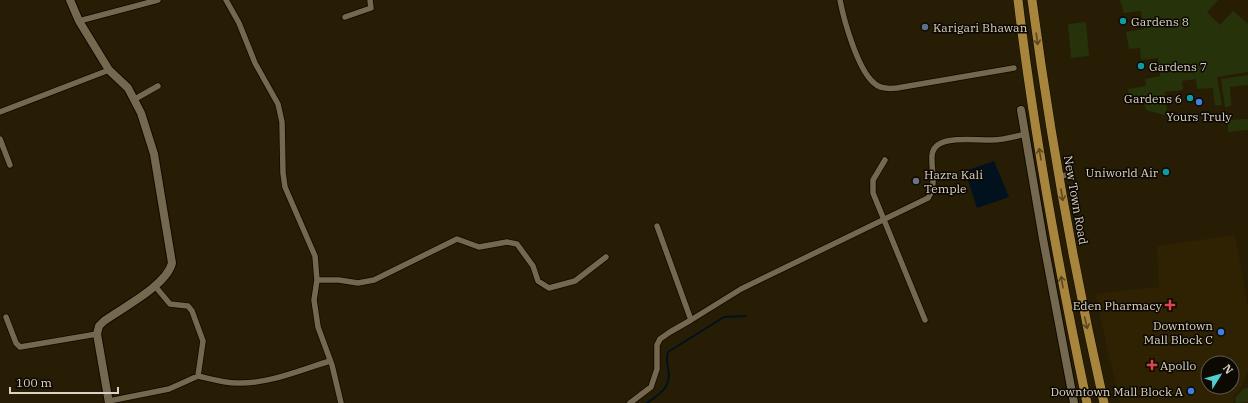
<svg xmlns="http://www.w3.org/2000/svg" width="1248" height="403" font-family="'IBM Plex Serif',serif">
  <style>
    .built { fill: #2f2202; fill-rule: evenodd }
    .green { fill: #26320a }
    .water { fill: #01111e }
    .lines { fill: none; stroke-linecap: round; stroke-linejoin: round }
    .stream { stroke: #01111e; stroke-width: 2 }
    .street-casing { stroke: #100700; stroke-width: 7 }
    .secondary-casing { stroke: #100700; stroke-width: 10 }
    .primary-casing { stroke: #100700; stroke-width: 10 }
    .street { stroke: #74684e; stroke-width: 5.5 }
    .secondary { stroke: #74684e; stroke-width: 8 }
    .primary { stroke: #a7853d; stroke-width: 9 }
    .oneway { stroke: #5a4620 }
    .culture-dot { fill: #0f9aa8; stroke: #0c0802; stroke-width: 1.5 }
    .service-dot { fill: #5c6f8a; stroke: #0c0802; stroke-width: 1.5 }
    .shop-dot { fill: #3f7fe0; stroke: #0c0802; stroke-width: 1.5 }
    .worship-dot { fill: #6b7280; stroke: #0c0802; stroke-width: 1.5 }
    .health-dot { fill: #e0444e; stroke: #0c0802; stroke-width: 1.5 }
    .labels { text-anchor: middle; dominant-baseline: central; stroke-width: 3; stroke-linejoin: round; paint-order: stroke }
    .poi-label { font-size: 12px; fill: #dad3c5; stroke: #0c0802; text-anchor: start }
    .street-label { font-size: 12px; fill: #dad3c5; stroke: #0c0802 }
  </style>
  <rect width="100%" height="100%" fill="#271d05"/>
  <path class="built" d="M1235,235L1248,307V371L1241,387L1233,397V403H1120L1095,294L1159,287L1157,246ZM1208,363H1232V387H1208Z"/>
  <path class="green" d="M1120,0H1218L1207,12L1220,25L1233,11L1248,24V72L1217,77L1222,105L1215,106L1213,88L1197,89L1196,79L1182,81L1183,90L1165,92L1167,116L1146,110L1144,102L1130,104L1128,89L1146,86L1145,79L1160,76L1158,58L1141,60L1140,48L1129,49L1126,32L1144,29L1141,11L1124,13Z
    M1086,22L1089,56L1071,58L1068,24Z
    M1248,75V85L1230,87L1231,106L1225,107L1221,79Z
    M1248,119V130L1228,132V120Z
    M1248,388V402L1236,403L1235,398L1243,389Z"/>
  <path class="water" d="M994,161L1009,197L977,208L965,171Z"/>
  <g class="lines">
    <path class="stream" d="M647,403C661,393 672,387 668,368C667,361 666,358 668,352L724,317L746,316"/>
    <g class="street-casing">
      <path id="street" d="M226,0L239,23L255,63L278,104L282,122L283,173L285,187L315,256L317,280L314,300L318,327L332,365L341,403
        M840,0C844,21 858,70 874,83C880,89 889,89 897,88L1014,68
        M345,17L371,8L370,0
        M79,21L158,0
        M135,99L158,86
        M0,112L109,70
        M0,139L10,165
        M885,160L873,180V193L925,320
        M1059,176L1068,175
        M657,226L691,320
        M317,280H339L358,283L374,280L457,239L479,247L507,242L517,244L533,266L538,281L549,288L575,281L606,257
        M6,317L16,343L20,347L97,334
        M198,376C211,379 224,383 237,383C269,384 300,370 330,361
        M109,401L169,389L198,376L203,341L192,311L188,306L170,304L155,286
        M630,403L651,387L657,369V345L660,339L670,332L691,320L741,289L928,198C937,186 931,170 932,156C933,133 976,141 992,140C1003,140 1014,137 1025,134"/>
    </g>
    <g class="secondary-casing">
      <path id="secondary" d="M70,0L79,21L109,70L128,88L141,113L154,154L172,263C167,285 122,308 104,321L99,326L97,334L109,403
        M1021,110L1043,239L1074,403"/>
    </g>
    <g class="primary-casing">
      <path id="primary" d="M1018,0C1034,135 1059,270 1087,403
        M1032,0C1050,135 1074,270 1104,403"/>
    </g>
    <use href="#street" class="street"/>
    <use href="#secondary" class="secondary"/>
    <use href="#primary" class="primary"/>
  </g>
  <defs><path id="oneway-shaft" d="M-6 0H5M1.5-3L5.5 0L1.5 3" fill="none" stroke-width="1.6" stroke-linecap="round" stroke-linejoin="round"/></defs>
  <g class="oneway">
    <use href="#oneway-shaft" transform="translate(1037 39) rotate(82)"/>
    <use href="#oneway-shaft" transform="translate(1040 154) rotate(-100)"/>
    <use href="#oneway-shaft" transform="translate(1062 195) rotate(80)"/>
    <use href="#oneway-shaft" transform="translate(1062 282) rotate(-100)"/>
    <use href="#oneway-shaft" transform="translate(1086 323) rotate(77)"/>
  </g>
  <g class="culture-dot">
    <circle cx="1123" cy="21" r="4"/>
    <circle cx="1141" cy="66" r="4"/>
    <circle cx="1190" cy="98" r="4"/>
    <circle cx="1166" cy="172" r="4"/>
  </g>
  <circle class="service-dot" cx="925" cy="27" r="4"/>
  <g class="shop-dot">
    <circle cx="1199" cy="102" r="4"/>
    <circle cx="1221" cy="332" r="4"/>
    <circle cx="1191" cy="391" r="4"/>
  </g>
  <circle class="worship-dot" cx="916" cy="181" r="4"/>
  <g class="health-dot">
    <path d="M1168 299h4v4h4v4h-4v4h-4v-4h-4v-4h4z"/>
    <path d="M1150 359h4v4h4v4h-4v4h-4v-4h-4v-4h4z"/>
  </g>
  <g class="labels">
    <g class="poi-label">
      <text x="1131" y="21">Gardens 8</text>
      <text x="933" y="27">Karigari Bhawan</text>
      <text x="1149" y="66">Gardens 7</text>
      <text x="1182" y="98" text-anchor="end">Gardens 6</text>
      <text x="1199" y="116" text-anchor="middle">Yours Truly</text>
      <text x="1158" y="172" text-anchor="end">Uniworld Air</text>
      <text x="924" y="174">Hazra Kali<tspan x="924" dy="14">Temple</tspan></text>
      <text x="1162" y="305" text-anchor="end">Eden Pharmacy</text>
      <text x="1213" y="325" text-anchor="end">Downtown<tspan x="1213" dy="14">Mall Block C</tspan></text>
      <text x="1160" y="365">Apollo</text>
      <text x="1183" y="391" text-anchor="end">Downtown Mall Block A</text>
    </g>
    <g class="street-label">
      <text transform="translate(1076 200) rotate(80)">New Town Road</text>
    </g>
  </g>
  <g transform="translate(1220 375) rotate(53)"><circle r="19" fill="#0c0802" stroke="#5e5950"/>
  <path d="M0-3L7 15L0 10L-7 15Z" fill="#52cdcf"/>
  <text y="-6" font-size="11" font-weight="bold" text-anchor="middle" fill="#dad3c5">N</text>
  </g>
  <path d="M10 387v6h108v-6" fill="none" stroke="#dad3c5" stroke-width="2"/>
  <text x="16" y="387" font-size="12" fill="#dad3c5" stroke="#0c0802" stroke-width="3" paint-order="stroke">100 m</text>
</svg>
